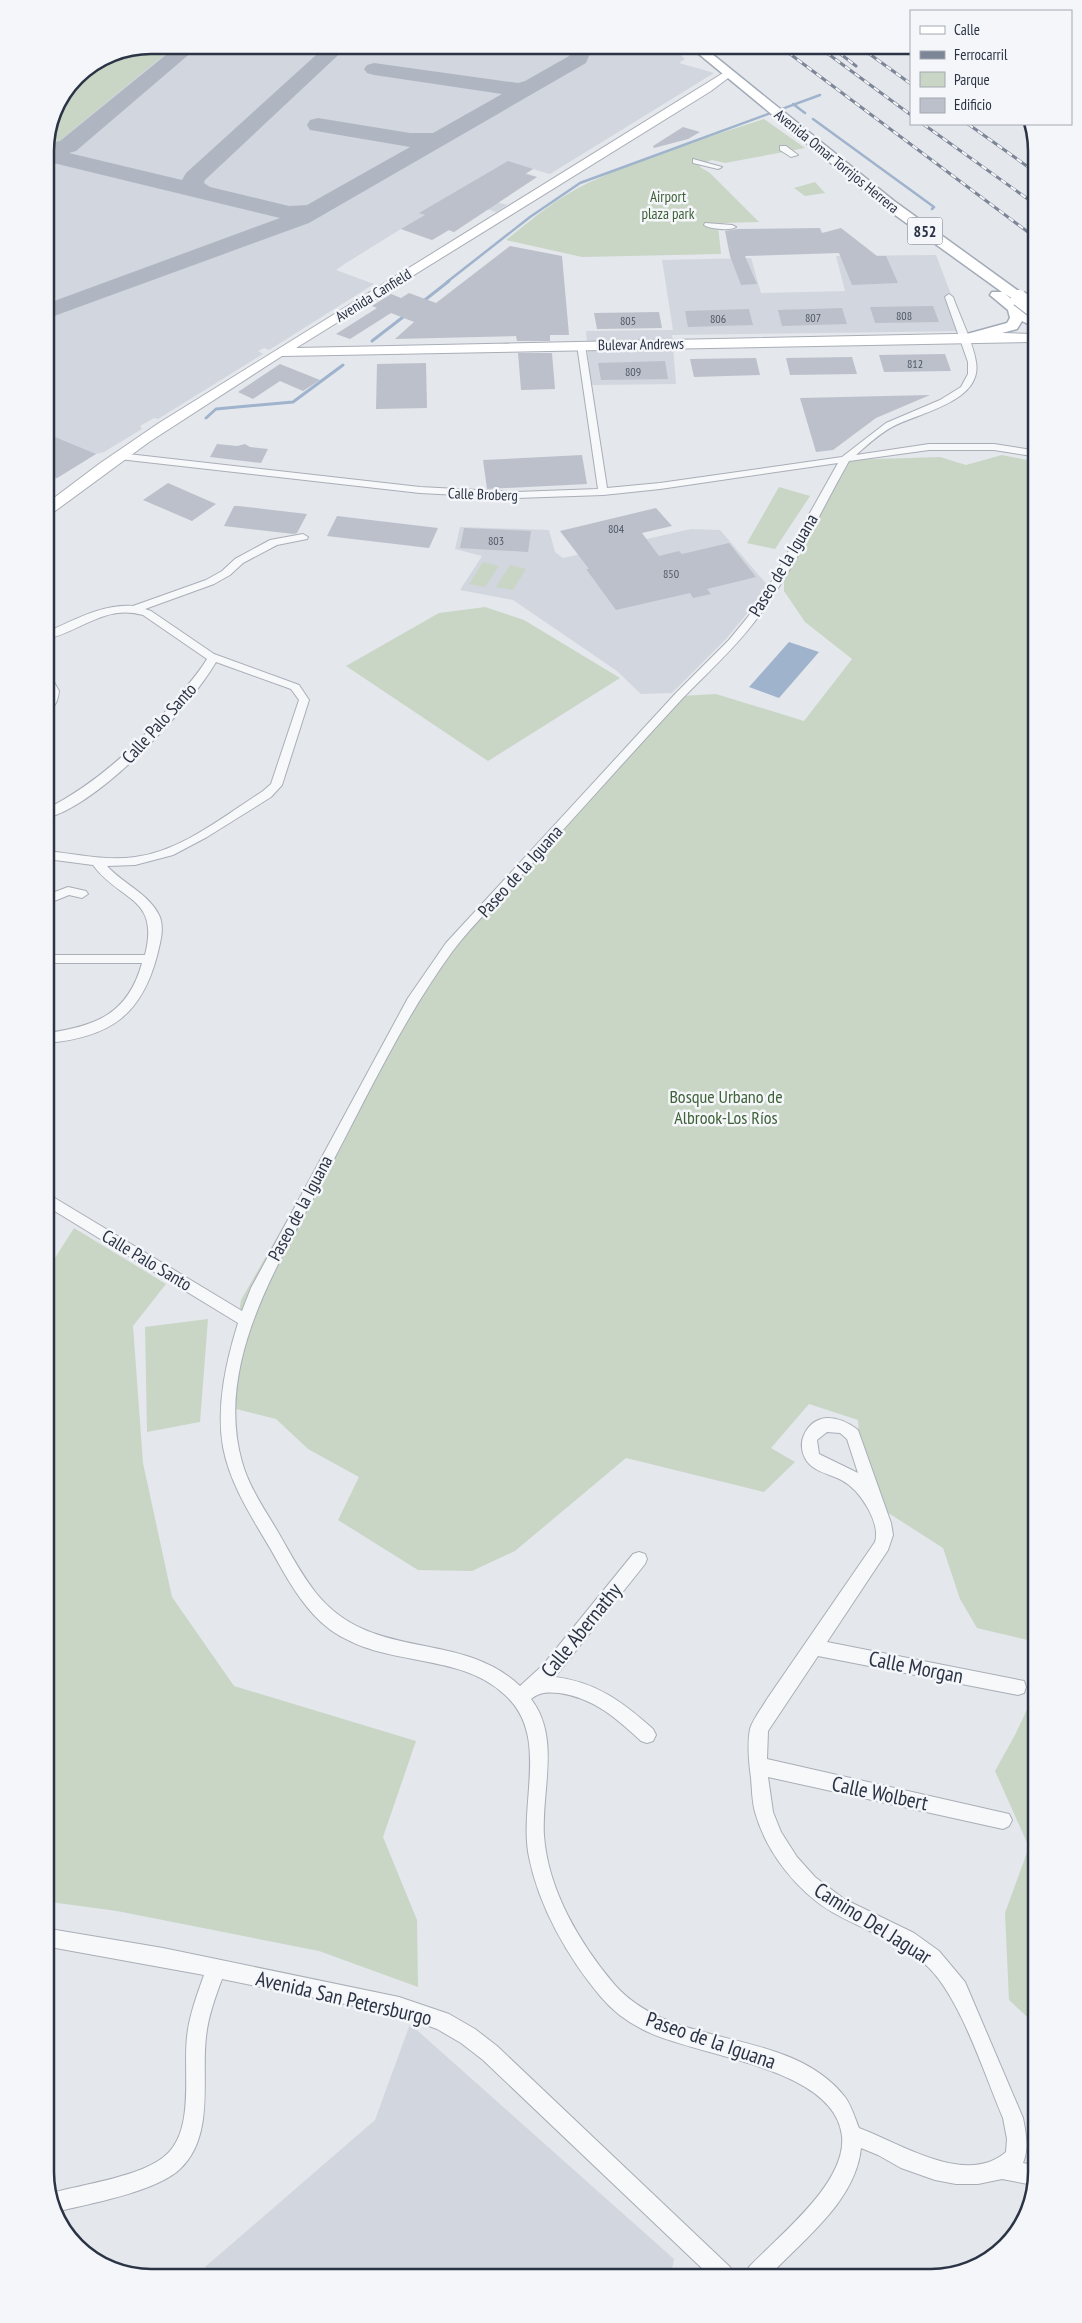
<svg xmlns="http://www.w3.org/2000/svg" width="1082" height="2323" font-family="'PT Sans Narrow',sans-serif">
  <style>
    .built { fill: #d2d6de }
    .green { fill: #c9d6c5 }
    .water { fill: #9fb4cc }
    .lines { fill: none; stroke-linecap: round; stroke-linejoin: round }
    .stream-far1 { stroke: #9fb4cc; stroke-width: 2.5 }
    .stream { stroke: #9fb4cc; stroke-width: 3 }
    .taxiway { fill: #b0b6c1; fill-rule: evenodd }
    .building { fill: #bbc0ca }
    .street-casing { stroke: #a9aeb7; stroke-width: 2 }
    .secondary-casing { stroke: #a9aeb7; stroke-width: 2 }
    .primary-casing { stroke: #a3abb8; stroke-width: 3 }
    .street { fill: #f7f8fa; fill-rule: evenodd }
    .secondary { fill: #fff; fill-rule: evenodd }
    .primary { fill: #fff; fill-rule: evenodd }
    .rail-casing { stroke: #7d8696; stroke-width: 3 }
    .rail { stroke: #f4f6f9; stroke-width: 2; stroke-dasharray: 6; stroke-linecap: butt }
    .primary-bridge-casing { stroke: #a3abb8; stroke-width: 18; stroke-linecap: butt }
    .primary-bridge { stroke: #fff; stroke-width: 16 }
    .labels { text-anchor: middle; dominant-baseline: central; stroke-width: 5; stroke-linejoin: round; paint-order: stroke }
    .far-number-label { font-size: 12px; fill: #4f5766 }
    .far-street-label { font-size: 15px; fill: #2b3445; stroke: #f4f6f9 }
    .far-park-label { font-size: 15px; fill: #3f6138; stroke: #f4f6f9 }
    .shield { fill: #f4f6f9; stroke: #676e7b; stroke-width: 1 }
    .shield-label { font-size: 16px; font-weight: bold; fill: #2b3445 }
    .street-label { font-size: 18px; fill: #2b3445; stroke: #f4f6f9 }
    .park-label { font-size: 18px; fill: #3f6138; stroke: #f4f6f9 }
    .near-street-label { font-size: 21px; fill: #2b3445; stroke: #f4f6f9 }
    .rim { fill: none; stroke: #2b3445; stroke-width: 2.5 }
  </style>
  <rect width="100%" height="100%" fill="#e4e7ec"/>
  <path class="built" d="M151,45H670L685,59L679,63L714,73L550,174L533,169L526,173L537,177L506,197L490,200L507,205L496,212L478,206L464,225L454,232L448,230L432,240L401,229L346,263L336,270L374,284L269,350L264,348L258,351L263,354L158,419L154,418L140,426L142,429L104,452L96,454L46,485L45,145L53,110L76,76L111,53Z
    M936,255L965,331L672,335L676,384L591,385L586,331L673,330L662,260L751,258L761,293L845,291L836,256Z
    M460,527L549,530L555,552L563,558L691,529L720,530L769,587L726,639L672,693L641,694L617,671L513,600L460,590L482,556L455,549Z
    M410,2024L674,2259L671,2274L211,2277L205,2267L375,2120Z"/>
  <path class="green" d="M151,45H176L59,141L45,145L53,110L76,76L111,53Z
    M764,119L805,148L725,163L712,160L701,164L700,167L710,173L759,222L724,223L718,226L721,254L582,257L506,240C531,220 558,197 588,183C644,157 705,138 764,119Z
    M815,182L825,193L805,196L794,188Z
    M1002,455L1032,461L1036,1654L1028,1640L977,1628L960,1599L943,1548L876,1505L861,1457L858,1420L809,1404L771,1448L795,1462L764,1492L626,1458L515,1551L472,1571L418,1570L338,1520L359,1477L308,1449L276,1419L224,1406L241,1300L353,1104L448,950L485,915L681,696L716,694L804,721L852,659L805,622L784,591V569L803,524L844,460L940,457L966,465Z
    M779,487L810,496L775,549L747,543Z
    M483,562L499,566L485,587L469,584Z
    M510,565L526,569L513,590L496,587Z
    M485,607L524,620L620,678L488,761L346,666L439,613Z
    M74,1228L166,1284L133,1326L143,1463L172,1597L234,1686L416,1741L383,1837L417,1920L418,1987L319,1951L117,1911L50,1902L48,1269Z
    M208,1319L200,1422L147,1432L145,1327Z
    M1036,1690L1037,2026L1009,2000L1005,1913L1029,1847L995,1771L1016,1733Z"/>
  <path class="water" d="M789,642L819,652L779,698L749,687Z"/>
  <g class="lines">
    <path class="stream-far1" d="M793,104L805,113
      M813,119L934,207L932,209
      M447,282L530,217L580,183L820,95"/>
    <path class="stream" d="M421,303L449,281
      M372,341L407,314
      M206,418L216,409L293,402L343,365"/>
    <path class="taxiway" d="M178,45H200L76,151L69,153L182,180L186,173L327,45H349L205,180L204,183L210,187L289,206L307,205L410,147L310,130L307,125L310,120L318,118L410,133H433L502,94L374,75L367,73L364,69L367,65L374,63L518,83L525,81L569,56L570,52L565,45H587L591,51L586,63L309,223L46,319V304L280,218L45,161V144L60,141Z"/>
  </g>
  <path class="building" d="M683,127L700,132L688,139L654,148L653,146Z
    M508,161L533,169L525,174L537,177L454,232L449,230L432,240L401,229L425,215L419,213Z
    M820,228L822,233L841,228L877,256H886L898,283L852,285L839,253L745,256L757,284L741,285L730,256L725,231L737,229Z
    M510,246L562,256L569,335H550V341H517L516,336L395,339L414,322L391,313L350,339L336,334L377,308L372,306L391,294L401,298L409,293L436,303Z
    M933,306L939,322L875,323L870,307Z
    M842,308L847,324L782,326L778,310Z
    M749,309L753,325L688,327L685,311Z
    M659,312L662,328L597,329L594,313Z
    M518,353H552L555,389L521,390Z
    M945,354L951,371L884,372L879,355Z
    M852,357L857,374L790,375L786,358Z
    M756,358L760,375L694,377L690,359Z
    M665,361L668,379L601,380L598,363Z
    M426,363L427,408L376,409L377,364Z
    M280,364L320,380L303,391L280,381L253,399L238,392Z
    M930,395L876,418L833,450L816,452L800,398Z
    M55,437L96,454L57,478L46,473V442Z
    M217,444L237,446L245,444L250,447L268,449L261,463L210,457Z
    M582,455L587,484L487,489L483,460Z
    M168,483L216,504L192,521L143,500Z
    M234,506H238L307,514L297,533L294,534L224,526Z
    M656,508L672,526L642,533L659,556L679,551L682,554L729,543L756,577L707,589L711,594L693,598L690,593L616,610L586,569H589L560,531Z
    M337,516L438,528L429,548L327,536Z
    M464,528L531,531L528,552L460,548Z"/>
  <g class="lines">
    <g class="street-casing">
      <path id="street" d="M780,146H786L798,155L791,157L780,150Z
        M693,159L722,167L718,169L693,163Z
        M705,223L732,225L736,227C730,231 710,229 704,225Z
        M949,294L953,297C960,317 973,342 976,362C983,402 918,413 892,427C879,434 867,445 856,455L929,444H994L1032,450V456L994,450H929L849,461C818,516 791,576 752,625C731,652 705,675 681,700C631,754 582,809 532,864C506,893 475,921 452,952C401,1022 364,1103 323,1180C279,1263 214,1363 242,1462C249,1487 265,1510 278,1532C290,1553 301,1574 316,1593C372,1663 460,1629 520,1686L543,1665L633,1554L639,1552L645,1554L647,1559L645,1564L555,1677C596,1682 623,1702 653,1729L656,1735L653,1741L647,1743L641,1741C616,1718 594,1698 559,1693C547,1692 540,1692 531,1699C561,1737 541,1792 544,1836C548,1890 580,1944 614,1984C673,2052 788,2025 845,2097C851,2105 855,2118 859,2128C900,2143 966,2187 1006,2152L1007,2139L1003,2118C984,2074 960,1995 925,1964C898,1940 863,1930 832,1912C797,1891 766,1852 755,1812C752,1801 752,1789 751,1778C749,1763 747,1744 750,1729C753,1719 762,1708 767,1699L875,1542C881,1523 860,1490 843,1481C830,1473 813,1473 805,1458C796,1441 808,1419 827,1418C840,1418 849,1423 858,1430L891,1523L893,1535L888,1550L827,1642L1024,1681L1026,1687L1024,1693L1018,1695L818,1656L768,1731L767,1759L1009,1814L1012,1820L1009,1826L1003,1829L768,1777L773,1812L781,1832L797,1857L815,1877L844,1899L914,1933L939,1951L965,1982L1023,2118C1026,2133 1029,2149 1023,2163L1037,2166L1033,2185L1002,2179L978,2184H956L935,2180L901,2168L878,2155L861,2148C856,2200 805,2238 771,2274H746L749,2267C778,2236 847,2183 842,2136C834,2065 693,2057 642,2029C626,2021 612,2010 601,1997C568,1958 539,1907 529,1857C518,1804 551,1735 504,1694C463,1656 398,1665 350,1641C336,1635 323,1625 313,1614C295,1594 283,1571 270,1548C251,1516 230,1484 223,1447C216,1406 226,1362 238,1323L48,1207V1194L242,1311L251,1288L408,998L446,943L676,693L729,640L747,618L764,595L838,463L660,489L603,495L516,498L420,493L119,459L114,456L119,453L420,487L516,492L598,489L577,345L581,342L585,345L607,488L660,483L842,457L886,423L940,400L961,387L968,374V362L945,297ZM827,1432L840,1433L847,1439L858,1473L819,1454L817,1440Z
        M303,534L308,537L307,539L277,545L243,563L230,575L214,584L145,609L151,611L214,654L299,685L309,700L282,785L271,797L207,837L173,855L135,865L107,866C122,883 148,893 159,915C165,928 160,943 157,956C141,1016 109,1037 48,1043V1033C96,1026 128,1014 142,963H47V955H145C160,896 120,902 93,865L47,859V851C76,854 106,861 135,857C182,851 224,816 263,791L271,784L299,700L291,689L216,662C188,710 101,803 47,818V809C98,782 138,746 174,701C186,687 198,674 207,659L143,615C106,604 81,631 47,639V632C75,620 102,604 133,606L206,580L222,571L235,559L270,540Z
        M47,676L51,677L59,691C58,699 56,708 47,710Z
        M68,887L86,891L88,894L82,898L69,895L47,904V895Z
        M50,1929L163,1948L399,1997L449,2014L475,2029L497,2046L730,2267L733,2274H708L483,2060L461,2043L437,2029L399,2015L222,1979C215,1998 208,2017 206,2037C201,2079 215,2136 180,2169C156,2192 88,2204 55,2212L51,2206V2193C81,2185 144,2176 166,2155C195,2129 183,2072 187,2037C189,2016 197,1995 204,1975L50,1947Z"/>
    </g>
    <g class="secondary-casing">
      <path id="secondary" d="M728,70L733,73L732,75L711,91L296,348L1003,333L1032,334V342L282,356L149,442L51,514L46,515V504L99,464L159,423Z"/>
    </g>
    <g class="primary-casing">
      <path id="primary" d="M688,45H701L894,201L1024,295L1026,298L1019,302L1005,294L1032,315V326L1022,321L1017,329L972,341L967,340L965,337L967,334L1007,323L1010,318L1008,310L990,295L992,292H1002L884,207Z"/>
    </g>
    <use href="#street" class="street"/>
    <use href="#secondary" class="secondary"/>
    <use href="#primary" class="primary"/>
    <g class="rail-casing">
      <path id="rail" d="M778,45L1032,235
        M816,45L911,115
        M829,45L856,66
        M857,45L911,84
        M923,124L1032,202
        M968,124L1031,169"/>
    </g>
    <use href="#rail" class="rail"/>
    <g class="primary-bridge-casing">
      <path id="primary-bridge" d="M1019,298L1032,308"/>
    </g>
    <use href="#primary-bridge" class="primary-bridge"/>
  </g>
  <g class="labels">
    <g class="far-number-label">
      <text x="904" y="315">808</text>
      <text x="813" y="317">807</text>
      <text x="718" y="318">806</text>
      <text x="628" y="320">805</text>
      <text x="915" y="363">812</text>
      <text x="633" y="371">809</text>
      <text x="616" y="528">804</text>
      <text x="496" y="540">803</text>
      <text x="671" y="573">850</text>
    </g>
    <g class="far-street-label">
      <text transform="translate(837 161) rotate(39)">Avenida Omar Torrijos Herrera</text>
      <text transform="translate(373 295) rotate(-32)">Avenida Canfield</text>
      <text transform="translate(641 344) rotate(-1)">Bulevar Andrews</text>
      <text transform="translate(483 494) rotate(2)">Calle Broberg</text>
    </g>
    <g class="far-park-label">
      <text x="668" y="196">Airport<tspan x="668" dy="17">plaza park</tspan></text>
    </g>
    <rect class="shield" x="907.5" y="217.5" width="35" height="27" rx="4"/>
    <g class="shield-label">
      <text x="925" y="231">852</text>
    </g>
    <g class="street-label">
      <text transform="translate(783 565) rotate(-59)">Paseo de la Iguana</text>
      <text transform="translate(159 723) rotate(-48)">Calle Palo Santo</text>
      <text transform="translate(520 871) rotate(-48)">Paseo de la Iguana</text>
      <text transform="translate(300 1208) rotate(-62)">Paseo de la Iguana</text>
      <text transform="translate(147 1260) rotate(31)">Calle Palo Santo</text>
    </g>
    <g class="park-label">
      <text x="726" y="1096">Bosque Urbano de<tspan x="726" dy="21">Albrook-Los Ríos</tspan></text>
    </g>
    <g class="near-street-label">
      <text transform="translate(581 1630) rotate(-51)">Calle Abernathy</text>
      <text transform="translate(916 1667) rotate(11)">Calle Morgan</text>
      <text transform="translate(880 1793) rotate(12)">Calle Wolbert</text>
      <text transform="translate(873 1923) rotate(32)">Camino Del Jaguar</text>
      <text transform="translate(344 1998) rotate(13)">Avenida San Petersburgo</text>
      <text transform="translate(711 2040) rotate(19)">Paseo de la Iguana</text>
    </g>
  </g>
  <path d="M0 0H1082V2323H0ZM151 54H931A97 97 0 0 1 1028 151V2172A97 97 0 0 1 931 2269H151A97 97 0 0 1 54 2172V151A97 97 0 0 1 151 54Z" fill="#f4f6f9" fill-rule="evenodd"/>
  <path class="rim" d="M151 54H931A97 97 0 0 1 1028 151V2172A97 97 0 0 1 931 2269H151A97 97 0 0 1 54 2172V151A97 97 0 0 1 151 54Z"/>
  <rect x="910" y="10" width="162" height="115" fill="#f4f6f9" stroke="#a4a8b1"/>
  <rect x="920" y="26" width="25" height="8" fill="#ffffff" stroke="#a4a8b1"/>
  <text x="954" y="35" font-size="15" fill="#2b3445">Calle</text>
  <rect x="920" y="51" width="25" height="8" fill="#7d8696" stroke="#a4a8b1"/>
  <text x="954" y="60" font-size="15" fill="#2b3445">Ferrocarril</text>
  <rect x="920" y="72" width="25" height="15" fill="#c9d6c5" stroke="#a4a8b1"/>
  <text x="954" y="85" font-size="15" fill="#2b3445">Parque</text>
  <rect x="920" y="98" width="25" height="15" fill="#bbc0ca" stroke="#a4a8b1"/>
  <text x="954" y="110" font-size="15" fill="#2b3445">Edificio</text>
</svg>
